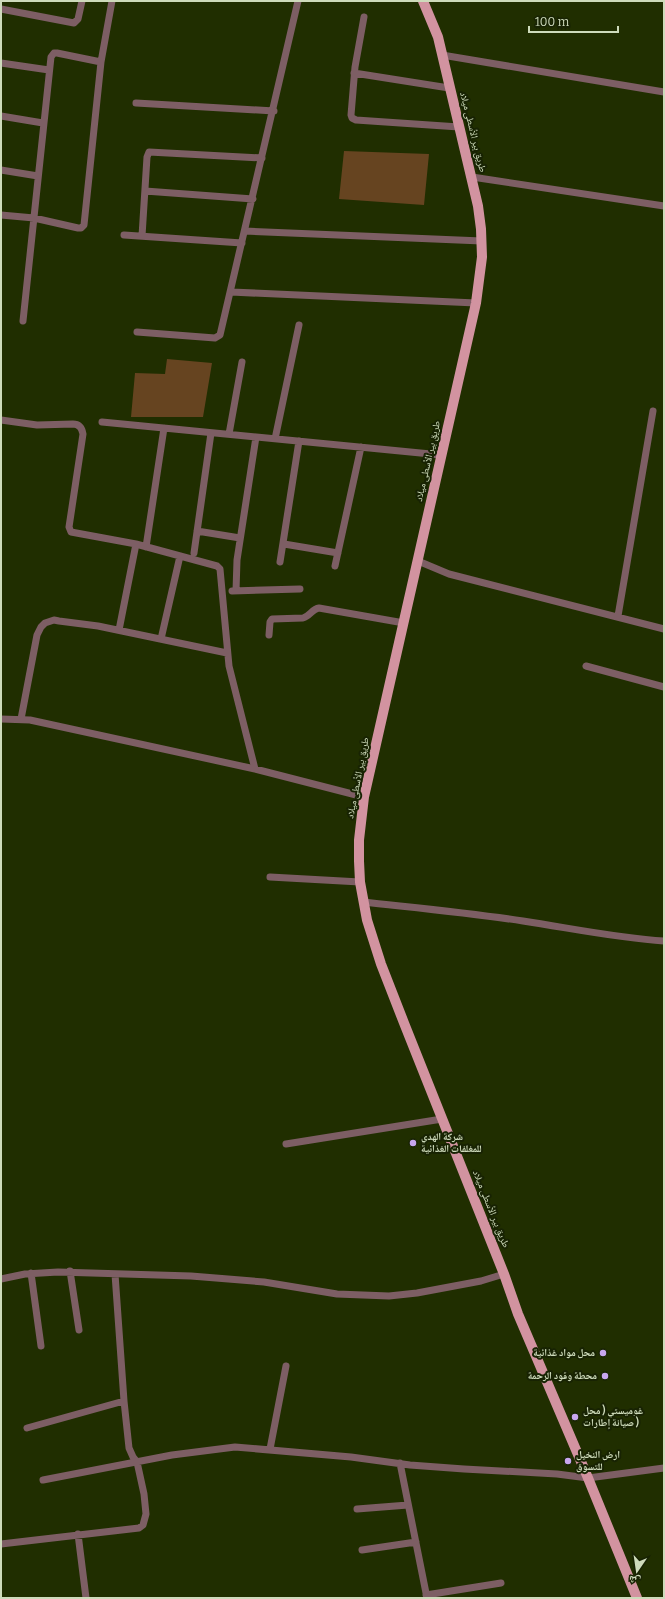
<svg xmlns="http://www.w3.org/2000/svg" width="665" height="1599" font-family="Bitter,'Noto Naskh Arabic',serif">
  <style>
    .green { fill: #664420 }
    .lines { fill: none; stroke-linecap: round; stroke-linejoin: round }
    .minor { stroke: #7d5e64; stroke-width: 7 }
    .primary { stroke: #d293a0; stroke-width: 10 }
    .poi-dot { fill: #c8a6ef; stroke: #182303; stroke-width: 1.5 }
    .labels { text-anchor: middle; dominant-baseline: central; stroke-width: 4; stroke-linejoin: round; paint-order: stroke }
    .street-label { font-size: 10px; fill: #cedbbb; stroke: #182303 }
    .poi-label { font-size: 10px; font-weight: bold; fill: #cedbbb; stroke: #182303; text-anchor: start }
  </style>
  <rect width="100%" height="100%" fill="#202e00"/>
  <path class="green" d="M344,151L429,154L424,205L339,199Z
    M167,359L212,363L203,417H131L135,373L165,374Z"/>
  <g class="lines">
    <path class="minor" d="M1,9L74,23L78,19L82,1
      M364,17L355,67L351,115L352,118L356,120L459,127
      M442,55L664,92
      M1,63L49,70
      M354,73L449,88
      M136,103L274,111
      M1,116L43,123
      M1,170L38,176
      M472,177L664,206
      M145,191L253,199
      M1,215L34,218L78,228H81L84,225L101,62L112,1
      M245,231L482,241
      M124,235L242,243
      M142,236L147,157L149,152L262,158
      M231,292L476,303
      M23,321L51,57L54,53H57L101,62
      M137,332L215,338L220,335L298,1
      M1,420L37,425L73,424C79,424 82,428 83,434L69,527L71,532L136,544L217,566L220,569L229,666L255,769
      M102,422L441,455
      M229,434L242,362
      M275,439L299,325
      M197,531L240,538
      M284,544L338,553
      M146,547L164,428
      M194,553L211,433
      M418,561L449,574L664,629
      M280,562L299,441
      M335,566L361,447
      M232,591L300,589
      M236,591L237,560L256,437
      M618,616L653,411
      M119,630L136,544
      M269,635L270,622L272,619L303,618C310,616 312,609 319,608L404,623
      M161,639L180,556
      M586,666L664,687
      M1,719L30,720L255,769L364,797
      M21,719L37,635L41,627L45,623L54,620L59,621L98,626L227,653
      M270,877L360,882
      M363,902C417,908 470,913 523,921C570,928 617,938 664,941
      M286,1144L442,1119
      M70,1271L79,1330
      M31,1273L41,1346
      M1,1279L25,1274L58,1272L191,1276L264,1282L337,1294L389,1296L417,1293L481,1281L504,1274
      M27,1428L124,1401
      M270,1449L286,1366
      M400,1463L427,1598
      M43,1480L172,1455L235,1447L351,1457L410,1465L464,1469L557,1474L588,1478L664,1468
      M357,1509L408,1505
      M78,1534L86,1598
      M1,1544L139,1528L143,1525L146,1514L144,1494L137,1462L133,1457L129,1448L124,1401L115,1274
      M362,1550L416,1542
      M426,1595L501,1583"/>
    <path class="primary" d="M423,1L438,37L478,206L481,229L482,257L476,303L364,797L359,840V861L360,882L367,920L381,964L404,1023L504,1274L518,1314L588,1478L637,1598"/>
  </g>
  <g class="poi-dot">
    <circle cx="413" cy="1143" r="4"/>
    <circle cx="603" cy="1353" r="4"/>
    <circle cx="605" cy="1376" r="4"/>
    <circle cx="575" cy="1417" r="4"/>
    <circle cx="568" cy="1461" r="4"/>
  </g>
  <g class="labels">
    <g class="street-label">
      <text transform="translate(473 132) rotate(76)">طريق بير الأسطى ميلاد</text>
      <text transform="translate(428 461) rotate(-77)">طريق بير الأسطى ميلاد</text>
      <text transform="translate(358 778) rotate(-79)">طريق بير الأسطى ميلاد</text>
      <text transform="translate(491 1209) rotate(68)">طريق بير الأسطى ميلاد</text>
    </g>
    <g class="poi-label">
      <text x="421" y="1137">شركة الهدي<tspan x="421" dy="12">للمغلفات الغذائية</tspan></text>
      <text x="595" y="1353" text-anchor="end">محل مواد غذائية</text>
      <text x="597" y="1376" text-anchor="end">محطة وقود الرحمة</text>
      <text x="583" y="1411">غوميستي ( محل<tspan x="583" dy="12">صيانة إطارات )</tspan></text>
      <text x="576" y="1455">ارض النخيل<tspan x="576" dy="12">للتسوق</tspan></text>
    </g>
  </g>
  <rect width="665" height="1599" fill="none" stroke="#cedbbb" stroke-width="4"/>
  <g transform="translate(637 1571) rotate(193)" stroke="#182303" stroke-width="3" paint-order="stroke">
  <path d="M0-3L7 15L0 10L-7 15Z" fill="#cedbbb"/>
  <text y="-6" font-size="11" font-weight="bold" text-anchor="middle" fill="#cedbbb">ش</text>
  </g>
  <path d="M529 26v6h89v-6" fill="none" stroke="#cedbbb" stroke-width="2"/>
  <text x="535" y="26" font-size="12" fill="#cedbbb" stroke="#182303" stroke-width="3" paint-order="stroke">100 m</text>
</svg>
